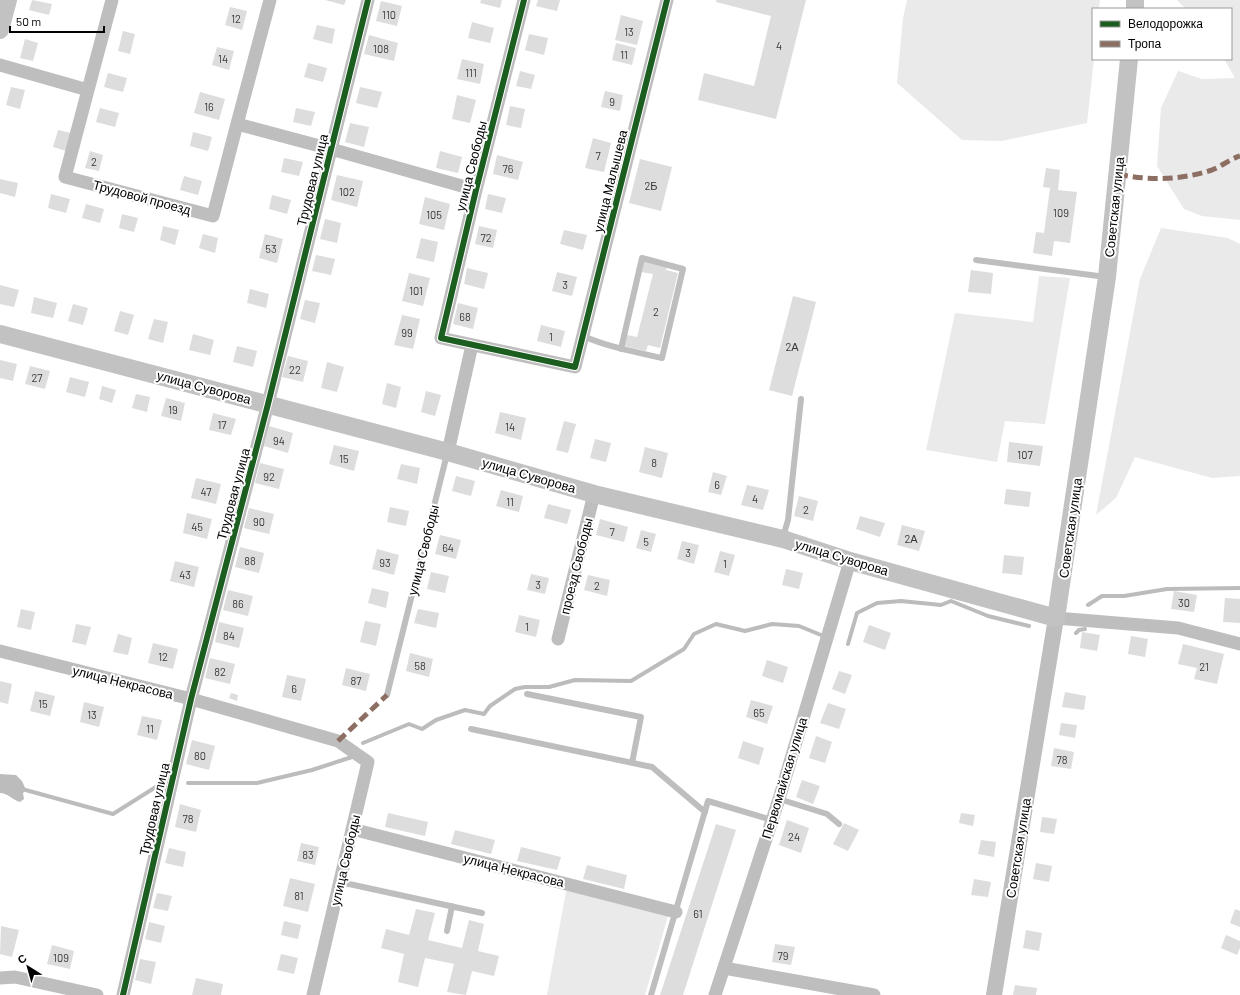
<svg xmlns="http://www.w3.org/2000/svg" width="1240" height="995" font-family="Barlow,sans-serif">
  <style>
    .green { fill: #eaeaea }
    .water { fill: #bcbcbc }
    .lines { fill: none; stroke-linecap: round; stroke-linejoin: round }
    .stream { stroke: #bcbcbc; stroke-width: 4 }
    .building { fill: #ddd }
    .service { stroke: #bebebe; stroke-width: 6 }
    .minor { stroke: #bebebe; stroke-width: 13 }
    .tertiary { stroke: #bebebe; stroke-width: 16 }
    .secondary { stroke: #c2c2c2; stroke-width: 18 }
    .quiet { stroke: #8d6e63; stroke-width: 5; stroke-dasharray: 10 5; stroke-linecap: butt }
    .cycleway-casing { stroke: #fff; stroke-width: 8 }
    .cycleway { stroke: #1b5e20; stroke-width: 6 }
    .labels { text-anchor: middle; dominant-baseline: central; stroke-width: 4; stroke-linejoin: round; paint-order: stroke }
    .number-label { font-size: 11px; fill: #373737 }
    .street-label { font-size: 13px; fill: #000; stroke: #fff }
  </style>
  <rect width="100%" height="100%" fill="#fff"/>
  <path class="green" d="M907,0H1100L1099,9H1093L1094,59L1087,123L1002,141L962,140L897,83L903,18Z
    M1177,0H1240V220L1202,216L1184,209L1157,166L1161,108L1178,71L1202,79L1235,78L1224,59H1231V9H1186Z
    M1161,228L1228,238L1240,244V476L1212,478L1135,457L1116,498L1096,515L1140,279Z
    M1039,276L1070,278L1045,424L1005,421L997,462L926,450L955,313L1033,322Z
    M567,886L668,916L645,995H547Z"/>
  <path class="water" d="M0,774L16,775L22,781L26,790L23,793L24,799L20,802C12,800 8,793 0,793Z"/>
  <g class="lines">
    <path class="stream" d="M1088,605L1102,596H1124L1167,589L1240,588
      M1076,633L1079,630L1085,629
      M848,644L857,613L877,603L901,601L941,605L951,601L988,616L1029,626
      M363,743L409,724L422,729L436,720L465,710L484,714L490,706L515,689L525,687H549L575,680L631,681L684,649L694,634L716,624L745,631L772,624L799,626L821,635
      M188,783H257L312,770L352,757
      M22,789L113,814L167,780"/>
  </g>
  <path class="building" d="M32,0L52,4L49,15L29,10Z
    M325,0H346L344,5Z
    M481,0H502L500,8L480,3Z
    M538,0H560L557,11L536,6Z
    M716,0H806L776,119L698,100L704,73L754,86L771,16L716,2Z
    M381,1L402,6L397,26L376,21Z
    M230,7L247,11L242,30L225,25Z
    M621,15L643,21L637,45L615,40Z
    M472,22L494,28L490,43L468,38Z
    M317,25L335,29L332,44L313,39Z
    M123,31L135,34L130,54L118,51Z
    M529,34L548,38L544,55L525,50Z
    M369,35L398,43L394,61L364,54Z
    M25,39L38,43L33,61L20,58Z
    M616,43L636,48L632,65L612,60Z
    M217,47L234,51L229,70L212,65Z
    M462,59L484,64L480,84L457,79Z
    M308,63L327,68L323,82L304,77Z
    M520,71L535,75L531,89L516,86Z
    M108,73L127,78L123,92L104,87Z
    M11,87L25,90L20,109L6,105Z
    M360,87L382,92L377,108L356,103Z
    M605,91L623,95L620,111L601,107Z
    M200,92L225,99L219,120L194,113Z
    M457,95L476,100L470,123L452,119Z
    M510,106L525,109L521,128L506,125Z
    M100,108L119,113L115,127L96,122Z
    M296,108L315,112L311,126L293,122Z
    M350,123L369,127L364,147L345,142Z
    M58,130L71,133L66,151L53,147Z
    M193,132L212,137L208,151L190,146Z
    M593,138L611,143L604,172L585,168Z
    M90,151L103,155L99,171L85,168Z
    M440,151L462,157L458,173L436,168Z
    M497,155L523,162L518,180L493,174Z
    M284,158L303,162L299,176L281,172Z
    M640,159L672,167L661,211L629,203Z
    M1046,168L1060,170L1058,190L1077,192L1070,243L1054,241L1052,256L1033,253L1036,232L1044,233L1050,188L1043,187Z
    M337,175L363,181L357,207L331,200Z
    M184,176L202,181L198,195L180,190Z
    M0,179L18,183L15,197L0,193Z
    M51,194L70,199L66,213L48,208Z
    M488,194L506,198L502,213L485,209Z
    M272,195L291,200L287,214L269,209Z
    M425,197L450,204L444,230L419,224Z
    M86,204L104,209L100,223L82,218Z
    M122,214L138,218L134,232L119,228Z
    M325,219L341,223L337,243L320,239Z
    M163,226L179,230L175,245L160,240Z
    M479,226L497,230L493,248L475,244Z
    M564,230L587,235L583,250L560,244Z
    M203,234L218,238L215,253L199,248Z
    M265,234L283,239L277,263L259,258Z
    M421,238L438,242L434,262L416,258Z
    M316,255L335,259L331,275L312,271Z
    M644,260L667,266L666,270L678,273L660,348L648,345L646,351L624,346L627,335L637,337L653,274L641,272Z
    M467,268L488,273L484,289L464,284Z
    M971,270L993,273L991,294L968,292Z
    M557,272L577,277L572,296L552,291Z
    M409,273L430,278L423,306L402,301Z
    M0,285L19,290L14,307L0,304Z
    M250,289L269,294L266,308L247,303Z
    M793,296L816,302L792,396L769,390Z
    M34,297L57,303L53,318L31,313Z
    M305,300L320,303L315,323L300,319Z
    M458,303L478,308L473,329L453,324Z
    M73,304L88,308L83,325L68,321Z
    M120,311L134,315L128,335L114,331Z
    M402,315L420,319L413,349L394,345Z
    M154,319L168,322L163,343L148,339Z
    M541,325L565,331L561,347L537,341Z
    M193,334L214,340L210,355L189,350Z
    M237,346L257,351L253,367L233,362Z
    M288,356L308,361L303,382L282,377Z
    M0,360L17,364L13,381L0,378Z
    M327,362L344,367L337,392L321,388Z
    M30,366L50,371L45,389L25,384Z
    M70,377L89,382L85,397L66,392Z
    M387,383L401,387L396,408L382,404Z
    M102,386L116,390L112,403L99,399Z
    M426,391L441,395L435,416L421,412Z
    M136,394L150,397L147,412L132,408Z
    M166,398L185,403L181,421L161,416Z
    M500,412L526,418L521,440L495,433Z
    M213,413L236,419L231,435L209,430Z
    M564,421L576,424L568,453L556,450Z
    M269,426L293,433L288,453L264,446Z
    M595,439L611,443L606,462L590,458Z
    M1009,442L1043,446L1040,466L1007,462Z
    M334,445L359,451L354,471L329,464Z
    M645,447L668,453L662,478L639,472Z
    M260,463L284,469L279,489L255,483Z
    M401,464L420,468L417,484L397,479Z
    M713,472L727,476L721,495L708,492Z
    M456,476L475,481L471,496L452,491Z
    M196,478L221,484L216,504L191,498Z
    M747,485L769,490L763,510L741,505Z
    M1006,489L1031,492L1029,507L1004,504Z
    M501,490L523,496L519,512L496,506Z
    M799,496L818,501L813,521L794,516Z
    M548,504L571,510L567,524L544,518Z
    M390,507L409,511L406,526L387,522Z
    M249,508L274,514L269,534L244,528Z
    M187,513L212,519L207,539L183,533Z
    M860,516L885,523L880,537L856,529Z
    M600,519L628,527L624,542L596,535Z
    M902,525L925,531L919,551L897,545Z
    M641,530L656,534L651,552L636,548Z
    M440,535L461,540L456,559L435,554Z
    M682,541L699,545L694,564L677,559Z
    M240,547L264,553L259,573L235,567Z
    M377,549L399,555L394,575L372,569Z
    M720,551L735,555L729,576L714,572Z
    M1004,555L1024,557L1022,575L1002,573Z
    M175,561L199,567L194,587L170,581Z
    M786,569L803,573L799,589L782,585Z
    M431,572L449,576L445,593L427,589Z
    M531,574L549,578L545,594L527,590Z
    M588,575L610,580L607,596L584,590Z
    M372,588L389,592L386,608L368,603Z
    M228,590L253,596L248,616L223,610Z
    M1174,591L1197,595L1194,612L1171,609Z
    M1225,598L1240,599V623L1223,622Z
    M21,609L35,612L31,630L17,627Z
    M418,609L439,613L436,628L414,623Z
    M519,615L540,620L536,637L515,632Z
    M365,621L381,624L376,646L360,642Z
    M219,622L244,628L239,648L215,642Z
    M76,624L91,627L86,645L72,642Z
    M869,625L891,633L885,650L863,642Z
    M1082,632L1100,635L1097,651L1080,648Z
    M118,634L132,638L128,655L113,652Z
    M1131,636L1148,639L1145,657L1128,654Z
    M153,643L178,649L173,669L148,663Z
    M1183,644L1224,654L1217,684L1194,679L1197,668L1178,664Z
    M410,653L433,659L429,677L406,671Z
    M210,658L235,664L230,684L205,678Z
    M767,660L788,667L783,683L762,676Z
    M346,668L370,674L366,691L342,685Z
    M839,671L852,675L845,694L832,689Z
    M287,675L306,679L301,701L282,697Z
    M0,681L12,684L8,704L0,702Z
    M35,691L55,696L50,716L30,711Z
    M1065,692L1086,696L1084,710L1062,707Z
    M231,693L238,695L237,701L229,698Z
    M751,700L773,706L767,724L746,717Z
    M84,702L104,707L99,727L80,722Z
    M828,703L846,709L839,729L820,723Z
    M142,716L162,720L157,740L137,735Z
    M1061,723L1077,725L1075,738L1059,735Z
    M816,736L832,742L825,763L809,758Z
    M192,740L215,746L209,770L186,764Z
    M743,741L764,748L759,765L738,758Z
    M1054,748L1074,752L1071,769L1051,766Z
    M802,780L820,786L813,804L796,797Z
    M180,804L201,810L196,832L175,827Z
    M388,813L428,822L425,836L385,827Z
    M961,813L975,815L973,826L959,823Z
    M1042,817L1057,819L1054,834L1040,832Z
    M787,820L809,828L801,853L779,845Z
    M844,823L859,830L848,851L833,844Z
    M716,824L736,830L683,995H660Z
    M455,830L495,840L491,854L451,844Z
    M981,840L996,842L994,857L978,854Z
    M301,843L319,847L315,865L297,861Z
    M521,847L561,857L557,870L517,861Z
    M169,848L186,852L183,867L165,863Z
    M1036,863L1052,866L1049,882L1033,879Z
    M587,865L627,875L624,889L583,879Z
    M290,878L315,884L308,912L283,906Z
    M974,879L991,882L988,897L971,895Z
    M157,893L172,896L168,911L153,908Z
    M416,909L435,913L428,940L462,948L469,920L484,924L478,951L499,956L494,976L472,971L466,995L447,992L454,964L425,958L418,987L398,982L404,954L381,948L386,929L409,935Z
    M1235,909L1240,911V927L1230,923Z
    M284,921L301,925L298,939L281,935Z
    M149,922L165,926L161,943L145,939Z
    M1,926L19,930L12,957L0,954Z
    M1026,930L1042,933L1039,951L1023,948Z
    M1226,935L1240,941V948L1237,955L1221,948Z
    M775,944L795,947L791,965L772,962Z
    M52,945L74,951L70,969L47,964Z
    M281,954L298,958L294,974L277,970Z
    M140,959L156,962L151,984L135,980Z
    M196,978L223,984L221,995H192Z
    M1015,985L1037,988L1036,995H1013Z"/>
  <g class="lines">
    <path class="service" d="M976,260L1106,277
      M583,336C608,347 635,352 662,358L683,269L642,258L621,349
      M783,537L788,520L801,399
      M527,694L641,717L632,763
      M387,695L447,454
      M471,729L652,767L705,812
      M779,799L827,814L839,824
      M340,882L482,913
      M447,931L452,906
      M651,995L708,801L772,820"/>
    <path class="minor" d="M270,0L237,124L331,149L476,190
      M524,0L476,190L441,338L575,367L667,0
      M0,65L88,90L112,0
      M88,90L65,177L213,216L237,124
      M448,452L472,345
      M1056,618L1178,628L1240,644
      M558,639L594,494
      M0,651L191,699L338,741L368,762L313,995
      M352,829L676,912
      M724,968L874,995
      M0,978L15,977L97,995
      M123,995L191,699L268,404L368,0
      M715,995L779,799L850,561"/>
    <path class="tertiary" d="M994,995L1056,618"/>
    <path class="secondary" d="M1135,9V0
      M0,30L8,0
      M0,334L448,452L594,494L783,539L850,561L1056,618L1107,277L1129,59"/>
    <path class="quiet" d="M1118,174C1149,181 1181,180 1212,170C1222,166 1230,159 1240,156
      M338,741L387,695"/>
    <g class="cycleway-casing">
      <path id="cycleway" d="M524,0L476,190L441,338L575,367L667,0
        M123,995L191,699L268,404L368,0"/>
    </g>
    <use href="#cycleway" class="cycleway"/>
  </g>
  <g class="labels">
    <g class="number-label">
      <text x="389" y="14">110</text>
      <text x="236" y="18">12</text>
      <text x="629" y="31">13</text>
      <text x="779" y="45">4</text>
      <text x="381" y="48">108</text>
      <text x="624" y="54">11</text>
      <text x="223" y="58">14</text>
      <text x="471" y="72">111</text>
      <text x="612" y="101">9</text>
      <text x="209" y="106">16</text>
      <text x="598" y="155">7</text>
      <text x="94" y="161">2</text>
      <text x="508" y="168">76</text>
      <text x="651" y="185">2Б</text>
      <text x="347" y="191">102</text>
      <text x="1061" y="212">109</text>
      <text x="434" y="214">105</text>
      <text x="486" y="237">72</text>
      <text x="271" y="248">53</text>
      <text x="565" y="284">3</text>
      <text x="416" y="290">101</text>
      <text x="656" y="311">2</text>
      <text x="465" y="316">68</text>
      <text x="407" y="332">99</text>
      <text x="551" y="336">1</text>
      <text x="792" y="346">2А</text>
      <text x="295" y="369">22</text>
      <text x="37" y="377">27</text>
      <text x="173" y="409">19</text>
      <text x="222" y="424">17</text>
      <text x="510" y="426">14</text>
      <text x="279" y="440">94</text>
      <text x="1025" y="454">107</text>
      <text x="344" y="458">15</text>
      <text x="654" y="462">8</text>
      <text x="269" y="476">92</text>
      <text x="717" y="484">6</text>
      <text x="206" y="491">47</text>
      <text x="755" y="498">4</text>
      <text x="510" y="501">11</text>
      <text x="806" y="509">2</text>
      <text x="259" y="521">90</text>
      <text x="197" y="526">45</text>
      <text x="612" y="531">7</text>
      <text x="911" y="538">2А</text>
      <text x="646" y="541">5</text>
      <text x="448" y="547">64</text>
      <text x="688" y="552">3</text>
      <text x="250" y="560">88</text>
      <text x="385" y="562">93</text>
      <text x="725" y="563">1</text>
      <text x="185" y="574">43</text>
      <text x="538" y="584">3</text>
      <text x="597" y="585">2</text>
      <text x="1184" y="602">30</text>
      <text x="238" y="603">86</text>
      <text x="527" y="626">1</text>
      <text x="229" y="635">84</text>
      <text x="163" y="656">12</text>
      <text x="420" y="665">58</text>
      <text x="1204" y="666">21</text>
      <text x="220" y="671">82</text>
      <text x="356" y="680">87</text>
      <text x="294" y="688">6</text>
      <text x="43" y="703">15</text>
      <text x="759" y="712">65</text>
      <text x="92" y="714">13</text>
      <text x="150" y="728">11</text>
      <text x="200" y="755">80</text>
      <text x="1062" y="759">78</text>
      <text x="188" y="818">78</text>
      <text x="794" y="836">24</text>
      <text x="308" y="854">83</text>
      <text x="299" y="895">81</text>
      <text x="698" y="913">61</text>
      <text x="783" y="955">79</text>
      <text x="61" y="957">109</text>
    </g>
    <g class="street-label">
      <text transform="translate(471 166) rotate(-76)">улица Свободы</text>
      <text transform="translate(312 180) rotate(-76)">Трудовая улица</text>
      <text transform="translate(610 181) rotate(-76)">улица Малышева</text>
      <text transform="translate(142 197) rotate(15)">Трудовой проезд</text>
      <text transform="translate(1114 207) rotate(-84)">Советская улица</text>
      <text transform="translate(204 387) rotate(15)">улица Суворова</text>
      <text transform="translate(529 475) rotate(16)">улица Суворова</text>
      <text transform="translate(233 494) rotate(-75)">Трудовая улица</text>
      <text transform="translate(1070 528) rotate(-82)">Советская улица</text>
      <text transform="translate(423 550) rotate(-76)">улица Свободы</text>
      <text transform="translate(842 557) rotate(17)">улица Суворова</text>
      <text transform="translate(576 566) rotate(-76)">проезд Свободы</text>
      <text transform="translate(123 682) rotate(14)">улица Некрасова</text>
      <text transform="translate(784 778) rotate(-73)">Первомайская улица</text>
      <text transform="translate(154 809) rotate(-77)">Трудовая улица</text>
      <text transform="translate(1018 848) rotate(-81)">Советская улица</text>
      <text transform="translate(345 860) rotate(-77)">улица Свободы</text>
      <text transform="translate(514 870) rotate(14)">улица Некрасова</text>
    </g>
  </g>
  <rect x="1092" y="8" width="140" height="52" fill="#ffffff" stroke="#999999"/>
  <rect x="1100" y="21" width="20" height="6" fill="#1b5e20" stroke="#999999"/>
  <text x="1128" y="28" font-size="12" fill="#000000">Велодорожка</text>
  <rect x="1100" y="41" width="20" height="6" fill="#8d6e63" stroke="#999999"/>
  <text x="1128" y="48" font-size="12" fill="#000000">Тропа</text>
  <g transform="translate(28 967) rotate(323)" stroke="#ffffff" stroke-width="3" paint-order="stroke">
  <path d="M0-3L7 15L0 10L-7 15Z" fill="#000000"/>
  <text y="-6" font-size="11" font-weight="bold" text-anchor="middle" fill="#000000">С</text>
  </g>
  <path d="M10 26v6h94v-6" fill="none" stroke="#000000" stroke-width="2"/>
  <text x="16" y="26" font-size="12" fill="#000000" stroke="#ffffff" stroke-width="3" paint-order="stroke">50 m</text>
</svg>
